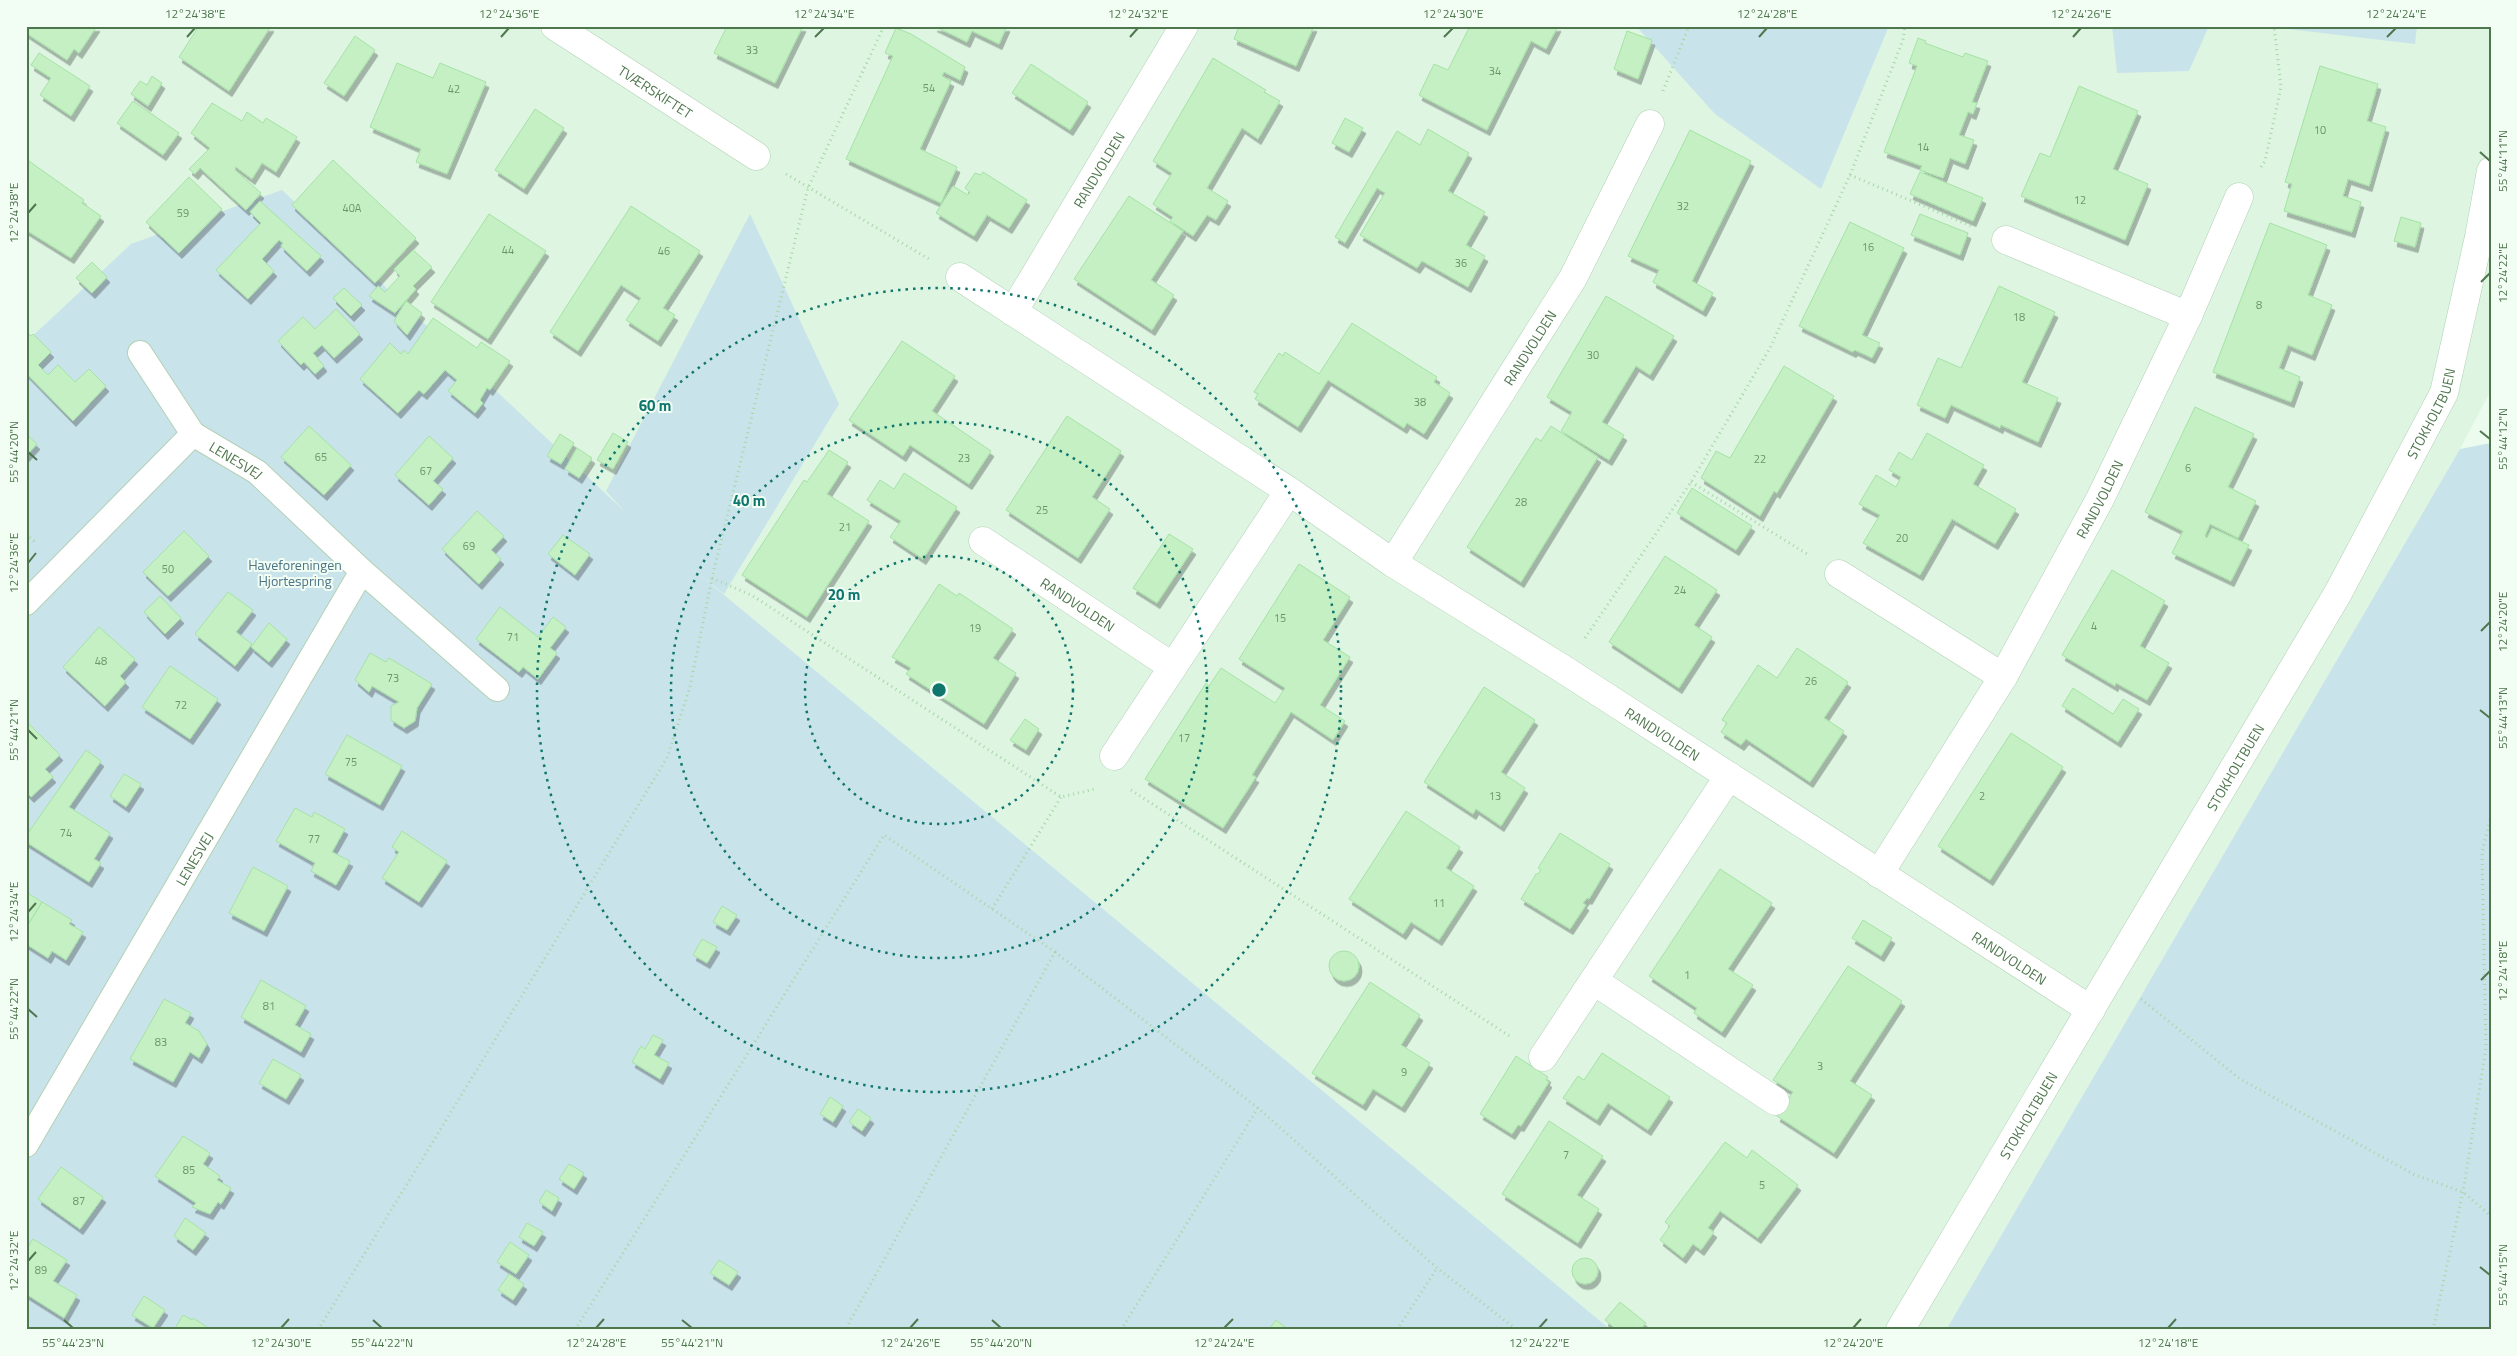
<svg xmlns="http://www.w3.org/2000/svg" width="2517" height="1356" font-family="'Titillium Web',sans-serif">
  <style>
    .residential { fill: #ddf5e1 }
    .green { fill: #c9e3ea }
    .building { fill: #c4f0c4; stroke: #a5e2a5; filter: url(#shadow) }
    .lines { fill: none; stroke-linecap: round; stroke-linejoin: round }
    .lane-casing { stroke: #b3d1b5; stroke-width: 26 }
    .street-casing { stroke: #b3d1b5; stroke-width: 29 }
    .path { stroke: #a6d6a6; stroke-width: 3; stroke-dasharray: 1 4; stroke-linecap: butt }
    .lane { stroke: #fff; stroke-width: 24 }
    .street { stroke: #fff; stroke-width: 28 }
    .ticks { fill: none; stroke: #4f774e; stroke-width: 2 }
    .ring { fill: none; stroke: #0f766e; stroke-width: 2.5; stroke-dasharray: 2.5 5 }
    .labels { text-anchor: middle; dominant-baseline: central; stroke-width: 4; stroke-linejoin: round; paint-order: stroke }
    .number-label { font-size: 11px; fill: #6c956c }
    .street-label { font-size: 14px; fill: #4f774e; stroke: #f2fef4 }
    .park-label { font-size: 14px; fill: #4c7487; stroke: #f2fef4 }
    .centre { fill: #0f766e; stroke: #f2fef4; stroke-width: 2.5 }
    .ring-label { font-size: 15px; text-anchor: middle; font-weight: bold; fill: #0f766e; stroke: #f2fef4; stroke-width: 4; stroke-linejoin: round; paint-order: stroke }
    .neatline { fill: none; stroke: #4f774e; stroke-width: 2 }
    .ticks-label { font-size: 12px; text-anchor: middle; fill: #4f774e }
  </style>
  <defs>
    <filter id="shadow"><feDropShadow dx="3" dy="5.5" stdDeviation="0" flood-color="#0004"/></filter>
  </defs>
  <rect width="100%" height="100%" fill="#ebfcef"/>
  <path class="residential" d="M26,26H2491V390L2460,449L1946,1330H1611L635,521L131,244L26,342Z"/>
  <path class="green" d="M1636,26H1889L1821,189L1715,114Z
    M2112,26H2209L2189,71L2117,73Z
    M2289,26H2417L2415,44L2288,29Z
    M282,190L624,511L606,491L750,214L839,404L724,594L688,565L1611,1330H26V342L131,244Z
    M2491,443V1330H1946L2460,449Z"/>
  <path class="building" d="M27,26H97L79,53L74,49L67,60L26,33Z
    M199,26H271L229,91L179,57Z
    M727,26H803L775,83L714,53Z
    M934,26H1007L999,44L972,31L967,42Z
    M1239,26H1314L1296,66L1234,39Z
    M1470,26H1558L1546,49L1531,41L1487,130L1419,95L1434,64L1448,70Z
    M896,28L911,34L965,67L960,80L944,72L942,76L951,81L920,149L957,167L941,203L846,159L893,56L885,53Z
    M1627,31L1652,40L1638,79L1614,69Z
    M355,36L375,50L344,96L324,83Z
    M1918,38L1926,41L1925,43L1963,57L1965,53L1988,61L1972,102L1977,103L1973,114L1968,112L1959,135L1974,140L1965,164L1950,158L1943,178L1920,170L1922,166L1884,152L1917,66L1909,63Z
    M39,53L90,86L71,116L40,95L51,78L31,65Z
    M1213,58L1266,90L1264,92L1280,101L1258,139L1242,128L1207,188L1228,201L1216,220L1207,215L1193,236L1170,221L1173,217L1153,204L1172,173L1153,161Z
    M397,63L433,78L440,63L486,82L447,174L416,162L421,149L370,127Z
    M1031,64L1088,102L1070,130L1012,93Z
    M2320,66L2378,84L2367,121L2386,127L2369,186L2348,179L2343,196L2361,202L2352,232L2284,211L2292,184L2285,182Z
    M152,76L162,83L148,106L131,94L140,81L147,85Z
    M2079,86L2138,111L2113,169L2148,184L2125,240L2021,196L2040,153L2050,157Z
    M133,101L179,133L163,155L117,123Z
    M212,103L242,121L247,112L263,123L266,118L297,137L276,172L262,163L252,179L236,167L235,170L261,193L246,210L200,168L195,174L189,169L210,148L191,133Z
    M535,109L564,128L524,189L495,170Z
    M1345,118L1363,128L1349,152L1332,143Z
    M1428,129L1469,153L1448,191L1485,212L1466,245L1485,256L1468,287L1422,261L1417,268L1360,235L1385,193L1377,188L1345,243L1335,237L1397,131L1420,145Z
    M1690,130L1751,161L1692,281L1713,293L1703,311L1653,282L1659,270L1628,256Z
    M26,159L84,200L82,203L101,216L71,258L26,230Z
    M333,160L416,238L375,283L292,205Z
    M983,172L1027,200L1009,228L987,215L974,236L936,213L953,186L968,195L970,192L965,188L975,173L981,175Z
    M1920,172L1983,198L1973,221L1910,194Z
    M189,177L222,209L179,253L146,222Z
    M1129,196L1183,231L1151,280L1174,295L1152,330L1074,279Z
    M260,201L321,256L307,271L281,246L283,243L279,240L262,259L274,271L248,299L216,270L261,223L250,212Z
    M631,206L700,251L663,308L675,315L658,341L626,320L641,298L621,285L578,351L550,332Z
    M489,214L546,251L488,339L431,302Z
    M1920,214L1968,233L1960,255L1911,235Z
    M2401,217L2421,223L2415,247L2394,241Z
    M1850,222L1904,248L1862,335L1880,343L1872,358L1855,350L1853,352L1799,326Z
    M2270,223L2327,245L2308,295L2332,305L2312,355L2288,345L2279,368L2300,377L2291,402L2213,372Z
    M413,250L432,267L413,286L416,289L395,313L369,296L378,286L385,292L400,276L394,269Z
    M92,262L107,277L92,293L76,278Z
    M1999,286L2055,312L2022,382L2058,398L2038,442L2001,425L2000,428L1951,405L1945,418L1917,405L1938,358L1961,368Z
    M344,288L362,305L351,316L333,298Z
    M1606,296L1674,336L1650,375L1636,366L1602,422L1624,435L1609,460L1561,431L1572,412L1547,397Z
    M406,301L422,313L407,335L394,321Z
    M336,309L360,334L334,358L322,345L313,353L324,366L315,374L304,362L301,365L278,341L303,317L315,329Z
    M433,318L477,348L481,342L510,361L490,390L487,388L480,400L483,403L475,413L448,391L457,380L445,370L424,394L419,390L398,413L360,379L390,343L401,354L404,350L408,354Z
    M1352,323L1437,377L1434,382L1450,393L1424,434L1407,423L1404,428L1328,380L1298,427L1255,399L1258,394L1254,392L1279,353L1283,356L1285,352L1319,374Z
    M26,331L31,336L33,334L51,352L38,365L48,375L58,365L75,382L89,369L106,386L73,421L26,373Z
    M902,341L955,376L932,411L991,451L969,484L910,445L903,456L849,420Z
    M1784,366L1834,396L1777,493L1774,491L1760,516L1701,478L1716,451L1730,458Z
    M2195,407L2254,434L2228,487L2256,501L2238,538L2210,524L2205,536L2207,538L2212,528L2249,545L2231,581L2172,553L2183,531L2145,512Z
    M1067,416L1121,451L1092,497L1110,509L1078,558L1006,510Z
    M309,426L351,465L324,495L281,457Z
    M1551,426L1598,457L1521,582L1467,547L1536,438L1541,441Z
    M613,433L628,442L613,469L597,460Z
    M1927,433L1984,465L1973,484L2016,509L1995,544L1952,519L1920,575L1863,543L1880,515L1859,504L1876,475L1896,487L1901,477L1889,470L1899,452L1912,460Z
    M26,434L37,444L26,456Z
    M560,434L574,443L561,464L547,456Z
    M429,436L453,458L433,481L443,489L429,505L395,475Z
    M577,448L592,458L579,478L565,469Z
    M829,450L848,462L827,494L869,521L807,617L742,575L804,480L807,482Z
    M904,473L957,507L923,559L890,537L901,521L867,500L880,480L894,489Z
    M1692,488L1752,526L1736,550L1677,513Z
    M477,511L504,536L491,550L501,559L479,584L442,549Z
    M184,531L209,556L168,596L143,572Z
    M1169,534L1193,549L1157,603L1133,588Z
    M563,535L590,554L575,575L548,554Z
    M1665,556L1717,590L1694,625L1712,637L1679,688L1609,642Z
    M1299,564L1350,597L1323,640L1350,657L1320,705L1345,721L1333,740L1291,712L1252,775L1256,777L1223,828L1145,779L1206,683L1209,686L1221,668L1275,703L1285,688L1239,659Z
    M2112,570L2165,601L2140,646L2169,663L2147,700L2116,683L2115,686L2062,655Z
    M939,584L957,596L959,593L1013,629L993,658L1016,673L984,724L906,674L911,668L892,657Z
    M228,592L253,610L236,632L252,644L235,666L195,634Z
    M160,596L181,618L165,634L144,612Z
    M500,607L538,637L553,617L566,627L550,648L557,653L538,679L523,667L519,672L476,639Z
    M269,623L287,639L269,662L251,647Z
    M99,627L135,659L120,676L126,682L105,706L63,667Z
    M1797,648L1848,682L1824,718L1844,731L1810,782L1746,739L1741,745L1721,732L1727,723L1722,720L1758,665L1777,678Z
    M370,653L386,662L389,658L432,684L417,708L415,721L404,728L391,720V706L399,702L372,686L369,692L355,680Z
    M170,666L218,699L190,739L142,707Z
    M1484,687L1535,720L1501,772L1525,788L1501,826L1476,809L1473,814L1424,782Z
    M2073,688L2113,714L2123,699L2139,709L2118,742L2062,706Z
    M1025,719L1039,729L1026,750L1010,740Z
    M28,723L60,755L45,769L53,777L31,797L26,792V725Z
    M2011,733L2063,767L1990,880L1938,846Z
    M347,735L402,766L380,805L325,774Z
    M86,750L101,761L69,807L110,833L94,859L101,863L89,882L26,842V836Z
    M124,774L141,784L126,807L110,796Z
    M295,808L312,817L314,812L345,829L332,852L350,861L336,885L311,871L315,863L276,841Z
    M1406,811L1460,847L1446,868L1474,886L1439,940L1411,922L1403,934L1349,899Z
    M402,831L447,861L419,902L382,878L399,852L392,847Z
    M1560,833L1610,864L1589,899L1587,898L1583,903L1586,905L1570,929L1521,899L1536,874H1538L1541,870L1538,868Z
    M253,867L288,886L264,931L229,913Z
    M1720,869L1772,903L1728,969L1753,985L1722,1032L1694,1013L1697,1008L1649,976Z
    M26,892L42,902L26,928Z
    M42,902L72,920L69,924L83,932L66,960L52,951L48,958L26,944V928Z
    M722,906L737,915L727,930L713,922Z
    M1863,920L1892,938L1881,956L1852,938Z
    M702,939L717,947L707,963L693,955Z
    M1329 966a15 15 0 1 1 30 0a15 15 0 1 1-30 0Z
    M1848,966L1902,1001L1850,1081L1872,1095L1834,1153L1777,1116L1793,1092L1773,1080Z
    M261,980L306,1006L295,1025L311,1034L301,1052L241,1017Z
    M1370,982L1420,1015L1401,1045L1430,1063L1402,1107L1373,1089L1363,1105L1312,1073Z
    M164,999L191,1013L185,1023L199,1031L207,1044L199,1058L190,1052L173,1082L130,1059Z
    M653,1035L663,1040L654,1055L669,1063L660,1079L632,1062L641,1046L645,1049Z
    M1602,1053L1670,1097L1648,1130L1608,1103L1597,1120L1563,1098L1578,1076L1584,1080Z
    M1516,1056L1548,1077L1546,1080L1549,1082L1521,1126L1518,1125L1512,1134L1480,1114Z
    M273,1059L301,1075L286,1099L259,1083Z
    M830,1097L843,1106L833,1122L820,1114Z
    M858,1109L871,1118L862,1131L849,1122Z
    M1549,1121L1603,1156L1577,1195L1599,1209L1578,1243L1502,1194Z
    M183,1136L210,1153L203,1164L220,1176L217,1180L231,1188L221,1204L218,1202L210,1214L192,1207L196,1203L155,1176Z
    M1725,1142L1747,1158L1752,1150L1798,1185L1758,1238L1720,1211L1708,1228L1714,1232L1701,1250L1693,1244L1683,1258L1660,1240L1670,1226L1665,1222Z
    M569,1164L584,1173L574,1189L559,1179Z
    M61,1167L103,1197L80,1229L38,1199Z
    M546,1190L559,1198L552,1211L539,1202Z
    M185,1218L206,1233L193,1250L174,1236Z
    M527,1223L543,1232L534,1246L519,1237Z
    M33,1239L67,1260L53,1281L77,1295L64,1318L26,1294V1250Z
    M510,1242L529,1255L516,1274L497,1262Z
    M1572 1271a13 13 0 1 1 26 0a13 13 0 1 1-26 0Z
    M719,1260L738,1272L729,1285L710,1273Z
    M509,1274L524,1284L513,1300L498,1290Z
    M144,1296L165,1310L153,1328L132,1315Z
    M1620,1302L1646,1323L1640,1330H1617L1605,1320Z
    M183,1315L192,1320L193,1318L210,1329L174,1330Z
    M1276,1320L1285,1327L1283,1330H1268Z"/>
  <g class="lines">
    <g class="lane-casing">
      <g id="lane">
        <path d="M140,353L193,434"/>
        <path id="s1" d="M26,603L193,434L257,472L362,571L497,689"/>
        <path id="s2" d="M26,1145L362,571"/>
      </g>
    </g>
    <g class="street-casing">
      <g id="street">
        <path id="s3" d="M555,26L756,156"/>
        <path d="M2006,240L2188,316"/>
        <path id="s4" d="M960,277L1289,491L1393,563L1563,669L2091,1010"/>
        <path id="s5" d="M1013,312L1184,26"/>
        <path id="s6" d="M983,541L1173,667"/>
        <path id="s7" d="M1393,563L1573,278L1650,124"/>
        <path d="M1839,574L2003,677"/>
        <path d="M1114,756L1289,491"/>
        <path id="s8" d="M1879,874L2003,677L2100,499L2188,316L2239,197"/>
        <path d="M1594,981L1775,1101"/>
        <path d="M1543,1057L1729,776"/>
        <path id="s9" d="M1900,1330L2338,593L2444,393L2479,237L2491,171"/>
      </g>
    </g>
    <path class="path" d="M1663,91L1689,26
      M2261,167L2265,161L2281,87L2274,26
      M786,174L929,259
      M1850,175L1971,226
      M1691,482L1807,554
      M26,534L35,542
      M712,578L753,596L1061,797L1095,789
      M1585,638L1691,482L1770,348L1850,175L1903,40L1905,26
      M1131,790L1511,1037
      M992,909L1061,797
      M1055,952L1258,1108L1437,1268L1517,1330
      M2141,999L2240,1079L2415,1175L2463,1192L2491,1216
      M318,1330L667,758L690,687L712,578L808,188L884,26
      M575,1330L884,835L1055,952L845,1330
      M1121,1330L1258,1108
      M1397,1330L1437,1268
      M2433,1330L2463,1192L2486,1048L2482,853L2491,815"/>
    <use href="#lane" class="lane"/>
    <use href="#street" class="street"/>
  </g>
  <path class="ticks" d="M187,37L195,28M501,37L509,28M815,37L824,28M1130,37L1138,28M1444,37L1453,28M1759,37L1767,28M2073,37L2081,28M2387,37L2396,28M2480,152L2490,161M28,213L36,204M2481,282L2490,273M2480,431L2490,439M28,452L37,460M28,563L36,553M2481,631L2490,622M2480,710L2490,718M28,730L37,739M28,912L36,903M2481,980L2490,971M28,1009L37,1017M28,1261L36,1252M2480,1267L2490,1275M64,1320L73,1328M373,1320L382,1328M682,1320L692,1328M992,1320L1001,1328M281,1328L289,1319M596,1328L604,1319M910,1328L918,1319M1224,1328L1233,1319M1539,1328L1547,1319M1853,1328L1861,1319M2168,1328L2176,1319"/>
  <g class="ring">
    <circle cx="939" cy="690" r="134"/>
    <circle cx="939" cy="690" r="268"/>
    <circle cx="939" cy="690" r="402"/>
  </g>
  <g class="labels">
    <g class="number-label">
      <text x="752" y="50">33</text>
      <text x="1495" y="71">34</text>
      <text x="929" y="88">54</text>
      <text x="454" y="89">42</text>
      <text x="2320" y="130">10</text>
      <text x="1923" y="147">14</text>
      <text x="2080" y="200">12</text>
      <text x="1683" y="206">32</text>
      <text x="352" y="208">40A</text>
      <text x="183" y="213">59</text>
      <text x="1868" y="247">16</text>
      <text x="508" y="250">44</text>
      <text x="664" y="251">46</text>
      <text x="1461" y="263">36</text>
      <text x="2259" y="305">8</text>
      <text x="2019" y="317">18</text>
      <text x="1593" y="355">30</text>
      <text x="1420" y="402">38</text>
      <text x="321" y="457">65</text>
      <text x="964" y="458">23</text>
      <text x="1760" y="459">22</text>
      <text x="2188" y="468">6</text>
      <text x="426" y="471">67</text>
      <text x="1521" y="502">28</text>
      <text x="1042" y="510">25</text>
      <text x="845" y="527">21</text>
      <text x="1902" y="538">20</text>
      <text x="469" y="546">69</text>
      <text x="168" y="569">50</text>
      <text x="1680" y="590">24</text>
      <text x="1280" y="618">15</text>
      <text x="2094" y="626">4</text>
      <text x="975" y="628">19</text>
      <text x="513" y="637">71</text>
      <text x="101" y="661">48</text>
      <text x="393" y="678">73</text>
      <text x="1811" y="681">26</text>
      <text x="181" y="705">72</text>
      <text x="1184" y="738">17</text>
      <text x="351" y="762">75</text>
      <text x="1495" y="796">13</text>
      <text x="1982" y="796">2</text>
      <text x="66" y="833">74</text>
      <text x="314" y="839">77</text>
      <text x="1439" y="903">11</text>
      <text x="1687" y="975">1</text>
      <text x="269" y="1006">81</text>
      <text x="161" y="1042">83</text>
      <text x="1820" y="1066">3</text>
      <text x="1404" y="1072">9</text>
      <text x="1566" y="1155">7</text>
      <text x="189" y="1170">85</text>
      <text x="1762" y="1185">5</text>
      <text x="79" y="1201">87</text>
      <text x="41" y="1270">89</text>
    </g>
    <g class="street-label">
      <text stroke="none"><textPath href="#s3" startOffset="120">TVÆRSKIFTET</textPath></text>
      <text stroke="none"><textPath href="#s5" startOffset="166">RANDVOLDEN</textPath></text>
      <text stroke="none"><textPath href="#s7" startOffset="255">RANDVOLDEN</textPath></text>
      <text stroke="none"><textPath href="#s9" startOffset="1060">STOKHOLTBUEN</textPath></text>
      <text stroke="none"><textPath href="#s1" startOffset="288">LENESVEJ</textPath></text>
      <text stroke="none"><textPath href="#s8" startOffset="435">RANDVOLDEN</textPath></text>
      <text stroke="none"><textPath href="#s6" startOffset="114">RANDVOLDEN</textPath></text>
      <text stroke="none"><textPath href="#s4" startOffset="838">RANDVOLDEN</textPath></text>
      <text stroke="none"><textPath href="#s9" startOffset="655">STOKHOLTBUEN</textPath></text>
      <text stroke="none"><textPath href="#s2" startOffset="332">LENESVEJ</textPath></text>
      <text stroke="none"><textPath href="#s4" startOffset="1251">RANDVOLDEN</textPath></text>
      <text stroke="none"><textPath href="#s9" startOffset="250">STOKHOLTBUEN</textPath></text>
    </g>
    <g class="park-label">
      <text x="295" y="564">Haveforeningen<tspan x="295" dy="16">Hjortespring</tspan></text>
    </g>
  </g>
  <circle cx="939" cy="690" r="8" class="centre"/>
  <g class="ring-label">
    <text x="655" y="411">60 m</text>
    <text x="749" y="506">40 m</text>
    <text x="844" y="600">20 m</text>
  </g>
  <rect width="2517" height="1356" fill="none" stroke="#f2fef4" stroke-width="55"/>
  <rect x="28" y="28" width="2462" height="1300" class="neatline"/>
  <g class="ticks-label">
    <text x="195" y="18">12°24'38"E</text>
    <text x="509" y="18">12°24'36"E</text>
    <text x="824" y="18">12°24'34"E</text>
    <text x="1138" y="18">12°24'32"E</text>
    <text x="1453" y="18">12°24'30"E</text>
    <text x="1767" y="18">12°24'28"E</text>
    <text x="2081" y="18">12°24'26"E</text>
    <text x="2396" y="18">12°24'24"E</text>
    <text transform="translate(2503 161) rotate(-90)" y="4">55°44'11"N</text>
    <text transform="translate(14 213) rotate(-90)" y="4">12°24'38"E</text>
    <text transform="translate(2503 273) rotate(-90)" y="4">12°24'22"E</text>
    <text transform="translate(2503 439) rotate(-90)" y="4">55°44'12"N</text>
    <text transform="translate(14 452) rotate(-90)" y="4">55°44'20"N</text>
    <text transform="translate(14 563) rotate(-90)" y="4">12°24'36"E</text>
    <text transform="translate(2503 622) rotate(-90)" y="4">12°24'20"E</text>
    <text transform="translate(2503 718) rotate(-90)" y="4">55°44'13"N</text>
    <text transform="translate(14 730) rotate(-90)" y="4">55°44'21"N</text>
    <text transform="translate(14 912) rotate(-90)" y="4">12°24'34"E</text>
    <text transform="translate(2503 971) rotate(-90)" y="4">12°24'18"E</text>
    <text transform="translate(14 1009) rotate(-90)" y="4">55°44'22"N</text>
    <text transform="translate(14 1261) rotate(-90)" y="4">12°24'32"E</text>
    <text transform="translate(2503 1275) rotate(-90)" y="4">55°44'15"N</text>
    <text x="73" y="1347">55°44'23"N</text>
    <text x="281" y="1347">12°24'30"E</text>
    <text x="382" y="1347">55°44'22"N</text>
    <text x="596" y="1347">12°24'28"E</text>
    <text x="692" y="1347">55°44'21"N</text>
    <text x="910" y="1347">12°24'26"E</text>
    <text x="1001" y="1347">55°44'20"N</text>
    <text x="1224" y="1347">12°24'24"E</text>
    <text x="1539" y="1347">12°24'22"E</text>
    <text x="1853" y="1347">12°24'20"E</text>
    <text x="2168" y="1347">12°24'18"E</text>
  </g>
</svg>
